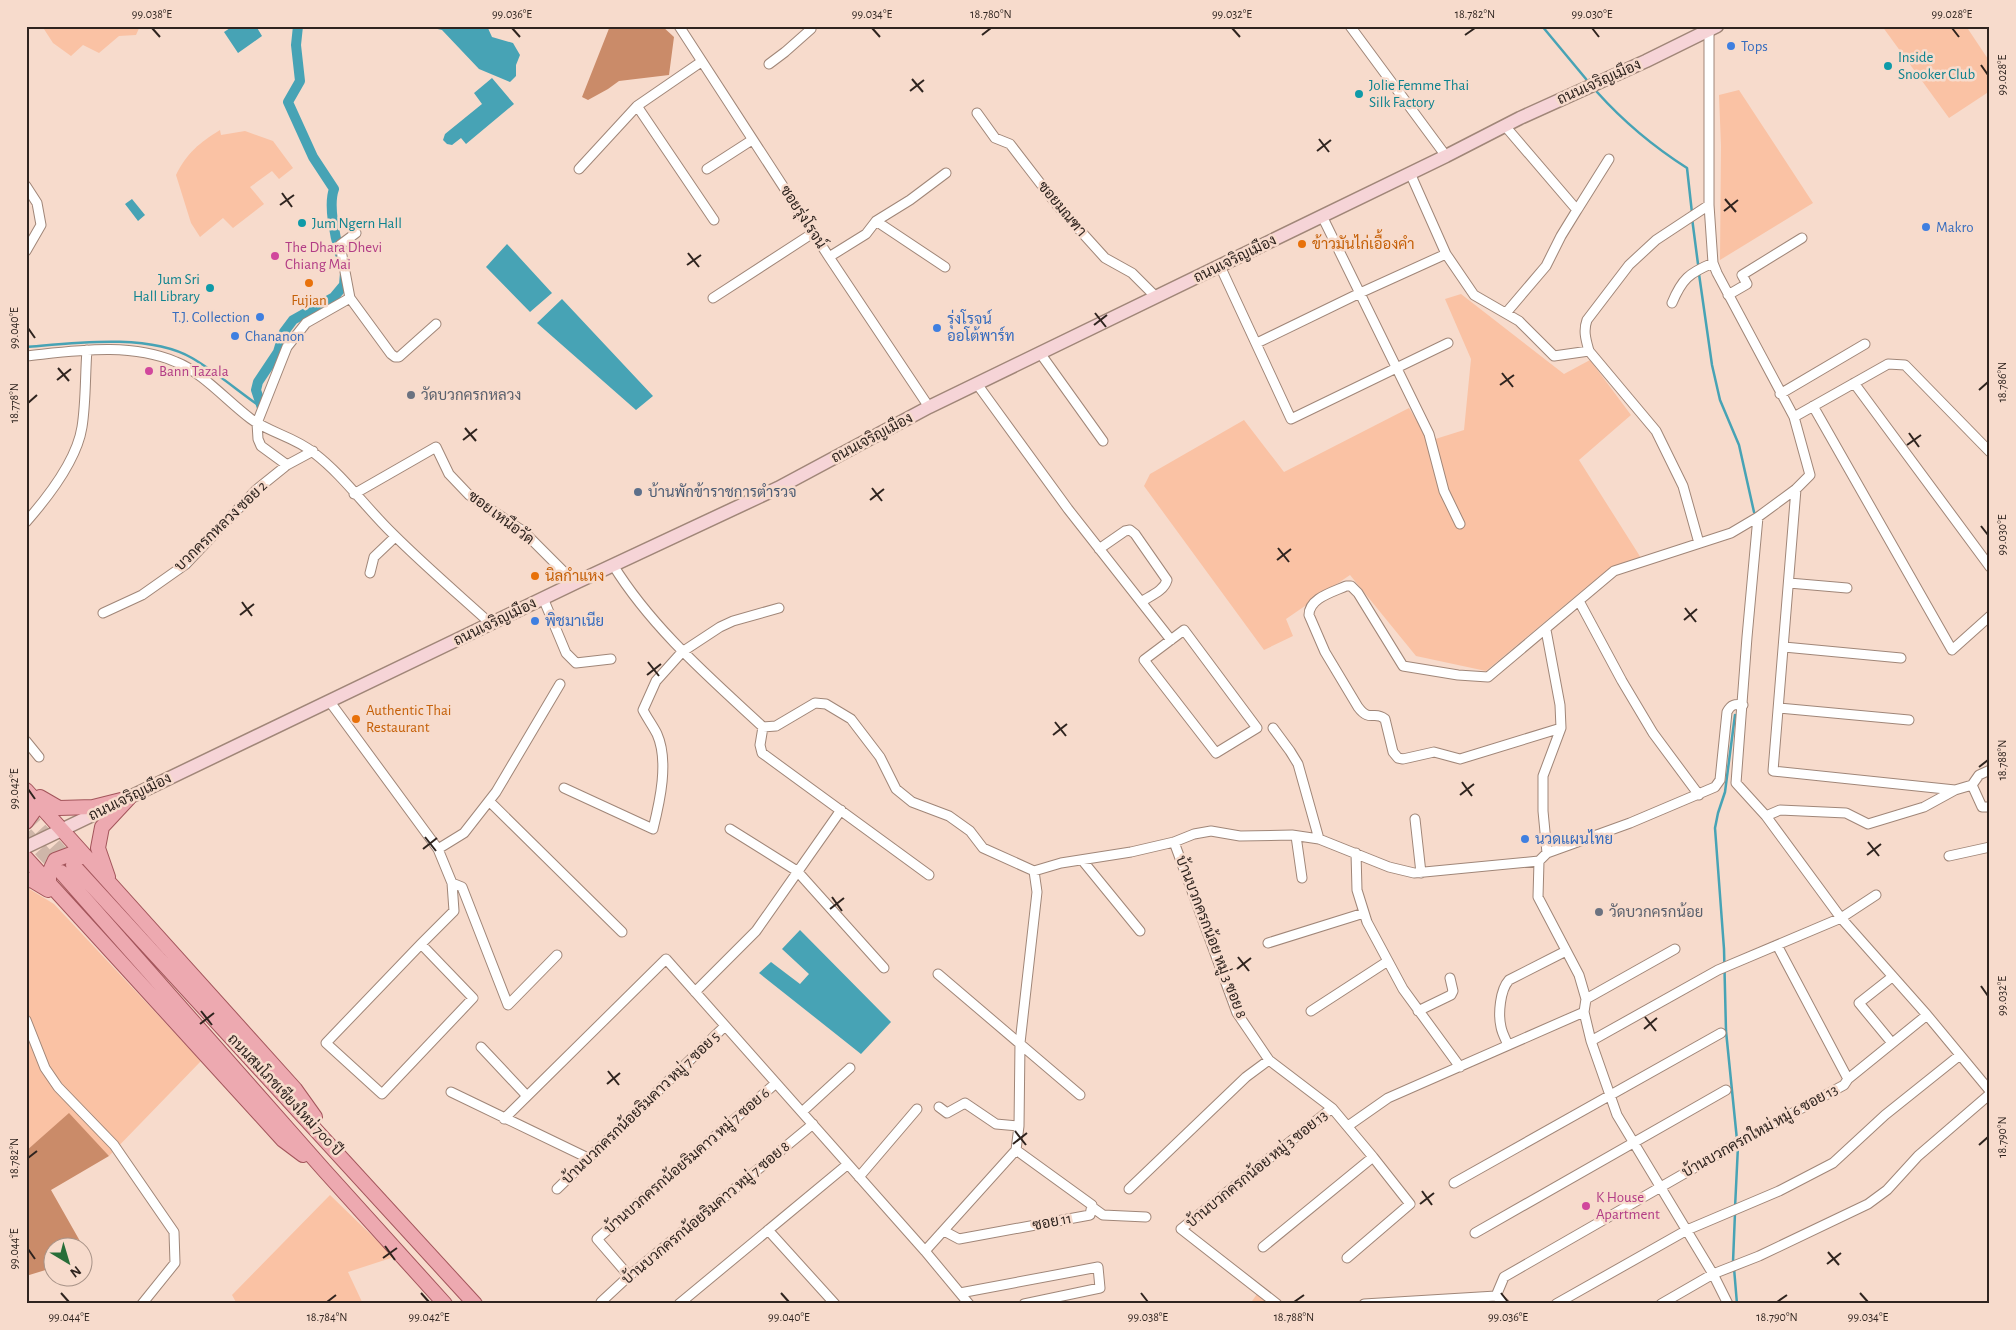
<svg xmlns="http://www.w3.org/2000/svg" width="2016" height="1330" font-family="'Alegreya Sans',Sarabun,sans-serif">
  <style>
    .green { fill: #fac2a4 }
    .forest { fill: #ca8b69 }
    .water { fill: #47a3b5 }
    .lines { fill: none; stroke-linecap: round; stroke-linejoin: round }
    .stream { stroke: #47a3b5; stroke-width: 2.5 }
    .canal { stroke: #47a3b5; stroke-width: 10 }
    .primary-tunnel { stroke: #cfb6a9; stroke-width: 14; stroke-dasharray: 14 7; stroke-linecap: butt }
    .street-casing { stroke: #a08678; stroke-width: 11 }
    .secondary-casing { stroke: #a08678; stroke-width: 15 }
    .primary-casing { stroke: #a3555b; stroke-width: 16 }
    .street { stroke: #fff; stroke-width: 9 }
    .secondary { stroke: #f6d4d7; stroke-width: 12 }
    .primary { stroke: #eda9b0; stroke-width: 14 }
    .ticks { fill: none; stroke: #2f241f; stroke-width: 2 }
    .shop-dot { fill: #3f7fe0; stroke: #f7dbcc; stroke-width: 2 }
    .culture-dot { fill: #0f9aa8; stroke: #f7dbcc; stroke-width: 2 }
    .food-dot { fill: #e8710a; stroke: #f7dbcc; stroke-width: 2 }
    .hotel-dot { fill: #d1479c; stroke: #f7dbcc; stroke-width: 2 }
    .worship-dot { fill: #6b7280; stroke: #f7dbcc; stroke-width: 2 }
    .service-dot { fill: #5c6f8a; stroke: #f7dbcc; stroke-width: 2 }
    .labels { text-anchor: middle; dominant-baseline: central; stroke-width: 5; stroke-linejoin: round; paint-order: stroke }
    .shop-label { font-size: 15px; fill: #366cbe; stroke: #f7dbcc; text-anchor: start }
    .culture-label { font-size: 15px; fill: #0d838f; stroke: #f7dbcc; text-anchor: start }
    .street-label { font-size: 15px; fill: #2f241f; stroke: #f7dbcc }
    .food-label { font-size: 15px; fill: #c56008; stroke: #f7dbcc; text-anchor: start }
    .hotel-label { font-size: 15px; fill: #b23c85; stroke: #f7dbcc; text-anchor: start }
    .worship-label { font-size: 15px; fill: #5b616d; stroke: #f7dbcc; text-anchor: start }
    .service-label { font-size: 15px; fill: #4e5e75; stroke: #f7dbcc; text-anchor: start }
    .neatline { fill: none; stroke: #2f241f; stroke-width: 2 }
    .ticks-label { font-size: 12px; text-anchor: middle; fill: #2f241f }
  </style>
  <rect width="100%" height="100%" fill="#f7dbcc"/>
  <path class="green" d="M42,26H140L136,35L119,36L99,53L83,45L71,56L53,43Z
    M1882,26H1966L1990,62V91L1949,118Z
    M1739,90L1813,203L1720,260L1721,146L1719,95Z
    M220,130L221,135L245,131L273,141L293,168L279,179L272,171L250,187L264,204L233,228L223,218L200,237L191,223L176,175C187,153 199,143 220,130Z
    M1461,294L1564,374L1590,360L1631,415L1579,460L1641,558L1602,574L1486,671L1416,656L1350,575L1286,619L1293,636L1264,650L1144,486L1150,474L1244,420L1284,472L1409,408L1429,441L1464,430L1471,359L1445,299Z
    M26,887L54,904L201,1061L109,1156L69,1114L26,1151Z
    M330,1195L394,1257L348,1272L363,1304H237L232,1295Z
    M1257,1294L1270,1304H1250Z"/>
  <path class="forest" d="M610,26H662L674,37L669,75L619,81L608,89L588,100L582,97Z
    M69,1113L109,1156L51,1190L89,1257L83,1259L82,1248H52V1268L26,1276V1151Z"/>
  <path class="water" d="M233,26H256L262,36L238,53L224,32Z
    M424,26H487L492,37L513,43L520,55L516,65V76L510,82L479,69L442,30Z
    M492,78L514,104L466,144L461,138L452,145L447,144L443,140L445,134L482,104L474,93Z
    M132,199L145,215L138,221L125,204Z
    M507,244L552,293L530,312L486,267Z
    M562,299L653,396L636,410L537,323Z
    M800,930L891,1022L861,1054L759,973L771,962L800,984L809,974L782,949Z"/>
  <g class="lines">
    <path class="stream" d="M1542,26L1586,79
      M1597,92C1623,121 1654,147 1687,168L1692,213
      M1692,218L1698,264
      M1699,274L1712,365L1720,400L1739,445L1754,512
      M26,347C74,343 149,333 192,358C216,372 238,391 261,407
      M1735,715L1725,792L1718,813L1715,828L1724,949L1726,1031L1737,1140
      M1735,1208L1738,1146
      M1733,1262L1735,1213
      M1734,1268L1737,1304"/>
    <path class="canal" d="M298,26L296,45L300,81L288,102L313,157L334,189C328,205 335,237 340,254
      M262,408L256,390L258,382L278,352L284,332L293,320L334,297L344,285L345,273"/>
    <path class="primary-tunnel" d="M26,814L73,865
      M26,834L61,872"/>
    <g class="street-casing">
      <path id="street" d="M679,26L829,257L929,407
        M1350,26L1446,156
        M769,64L785,52L811,29L810,26
        M637,106L714,220
        M977,113L995,138L1010,144L1057,205L1105,258L1132,273L1156,297
        M1505,126L1577,210L1561,236L1546,266L1506,313
        M579,169L637,106L701,62
        M707,169L752,140
        M1410,173L1446,254L1474,295L1519,321L1554,356L1589,351L1656,431L1683,486L1699,543
        M26,186L37,203L41,225L26,251
        M1577,210L1609,159
        M1322,216L1429,434L1444,491L1460,524
        M876,221L945,267
        M356,233L340,245L350,298L391,354L395,357H399L436,324
        M829,257L866,234L876,221L910,200L946,173
        M1220,266L1291,419L1448,343
        M1728,295L1747,284L1742,275L1802,238
        M713,298L813,233
        M1672,303C1682,279 1689,273 1713,263
        M1257,343L1360,293L1446,254
        M1589,351C1586,340 1583,331 1587,320L1629,265L1656,240L1709,205
        M1040,353L1103,441
        M26,356C75,351 129,342 176,362C202,372 228,402 251,419C270,433 295,437 314,453C344,476 366,508 393,534C424,565 458,594 491,624
        M1854,383L1990,567
        M977,384L1068,509L1171,640
        M1780,394L1865,344
        M1813,406L1952,650L1990,616
        M1794,417L1888,364L1905,365L1990,452
        M287,465L261,446L258,439L257,423L287,347L306,323L350,298
        M1796,489L1773,771L1955,790L1972,785
        M354,494L436,447L449,474L469,495L523,531L575,583
        M1758,517L1747,637L1736,783L1766,816L1841,918L1927,1015L1990,1091
        M26,522C48,497 77,459 82,427C86,402 85,375 87,350
        M1099,549L1125,531L1130,530L1135,534L1167,580C1164,591 1150,596 1141,602
        M613,565C652,628 709,677 763,727
        M370,573L374,557L395,537
        M1789,583L1847,588
        M543,598L566,653L576,663L611,659
        M1579,601L1622,681L1653,733L1699,795
        M103,613L142,595L186,564L256,490L287,465L313,451
        M1184,630L1257,728L1216,753L1144,660Z
        M1546,630L1560,705L1561,728L1543,776V811L1547,853
        M1784,647L1901,658
        M330,702L438,849L452,883L454,911L421,944L326,1043L382,1094L473,998L421,944
        M1779,708L1909,720
        M763,727L776,726L815,703L826,704L851,719L880,757L896,789L912,802L949,816L970,831L983,848L1034,871L1061,863L1131,852L1174,842L1194,834L1211,831L1240,836L1292,835L1319,839L1389,867L1414,873L1539,861
        M763,727L760,745L762,753L929,875
        M1273,728L1290,751L1298,764L1319,839
        M1561,728L1460,759L1434,752L1403,759L1398,758L1393,752L1385,719C1374,710 1370,723 1358,707L1325,652L1309,615C1309,598 1333,592 1346,586H1351L1358,593L1403,666L1458,675L1488,677L1614,571L1731,533L1758,517L1796,489L1810,475L1794,417L1717,273L1713,263L1709,205V30
        M26,741L39,757
        M1972,785L1982,807H1990
        M1972,785L1979,775L1990,770
        M564,788L653,829C660,801 669,761 657,734C653,726 647,718 643,710L656,681L682,652L720,627L733,621L779,608
        M489,801L622,932
        M1766,816L1780,810L1846,813L1868,824L1924,807L1955,790
        M1415,819L1421,873
        M730,829L797,871L884,968
        M1296,836L1302,878
        M1174,842L1237,1013L1269,1060L1332,1108L1373,1157L1410,1204L1347,1258
        M438,849L464,833L496,792L560,684
        M1356,853L1357,890L1367,922L1403,989L1460,1067
        M1949,856L1990,847
        M1082,860L1140,931
        M452,883L462,887L508,1005L557,955
        M1268,943L1364,913
        M1777,945L1848,1079
        M938,974L1080,1095
        M1892,977L1859,1003L1892,1043
        M695,992L756,931L841,810
        M1586,999L1675,949
        M1311,1011L1388,961
        M1418,1011L1451,995L1453,991L1450,978
        M26,1020L45,1068L58,1087L114,1145L174,1232L175,1263L142,1304
        M1591,1041L1718,970L1841,918L1876,895
        M1508,1045C1506,1040 1502,1033 1501,1027C1498,1014 1500,990 1509,980L1566,951
        M481,1047L527,1096
        M451,1092L588,1158
        M939,1107L947,1113L965,1103L996,1124L1019,1126
        M802,1112L850,1068
        M504,1119L666,959L925,1251L969,1304
        M1348,1126L1388,1098L1584,1012
        M859,1177L917,1109
        M1454,1183L1721,1033
        M557,1189L725,1026
        M1129,1189L1246,1077L1269,1060
        M1092,1207L1103,1215L1146,1217
        M768,1230L835,1304
        M944,1231L959,1239L1090,1215L1092,1205L1016,1150
        M1475,1233L1726,1090
        M1263,1247L1373,1157
        M925,1251L1016,1150L1019,1126L1020,1043L1037,892L1034,871
        M629,1276L597,1239L776,1083
        M960,1293L1098,1267L1100,1288L1024,1304
        M1496,1296L1505,1304
        M601,1304V1302L629,1276L813,1124
        M679,1304L848,1164
        M1277,1304L1181,1229L1332,1108
        M1364,1304L1496,1296L1504,1277L1734,1145L1844,1085L1848,1079L1927,1015
        M1556,1304L1687,1230L1779,1191L1833,1163L1885,1115L1960,1055
        M1661,1304L1713,1274L1759,1256L1868,1204L1887,1190L1918,1156L1990,1094
        M1728,1304L1713,1274L1617,1115L1591,1041L1584,1012L1586,999L1579,975L1538,897L1539,861L1547,853L1630,823L1715,787L1720,780L1727,712C1731,704 1735,704 1743,705"/>
    </g>
    <g class="secondary-casing">
      <path id="secondary" d="M26,847L575,583L778,488L929,407L1446,156L1520,118L1646,61L1717,26"/>
    </g>
    <g class="primary-casing">
      <path id="primary" d="M26,790L295,1089L315,1117
        M40,797L59,808L93,807L129,798
        M26,822L34,811L36,801
        M26,858L283,1140L303,1155
        M73,865L475,1304
        M61,872L324,1170L445,1304
        M108,877L98,848L102,827L129,798
        M26,879L33,881L48,890
        M49,885V873L55,860L71,854L87,858"/>
    </g>
    <use href="#street" class="street"/>
    <use href="#secondary" class="secondary"/>
    <use href="#primary" class="primary"/>
  </g>
  <path class="ticks" d="M152,28L160,37M512,28L520,37M872,28L880,37M1232,28L1240,37M1592,28L1599,37M1952,28L1959,37M982,35L991,28M1465,35L1475,28M1981,65L1988,75M912,79L923,92M910,91L924,80M1319,139L1329,152M1317,151L1331,140M282,193L292,207M1725,199L1736,212M280,205L294,195M1724,211L1738,200M688,253L699,267M687,265L701,255M1095,313L1106,327M1094,325L1107,315M28,328L35,338M58,368L69,381M1502,373L1513,387M57,380L71,369M1500,385L1514,375M1979,390L1988,382M28,403L37,395M465,428L476,441M1909,433L1919,447M463,440L477,429M1907,445L1921,435M872,488L882,501M870,500L884,489M1981,526L1988,535M1278,548L1289,562M1277,560L1291,549M242,602L252,616M1685,608L1696,622M240,615L254,604M1684,620L1697,609M648,662L659,676M647,675L661,664M1055,722L1066,736M1053,735L1067,724M1979,767L1988,760M1462,782L1472,796M28,789L35,799M1460,795L1474,784M425,837L436,851M1868,842L1879,856M423,849L437,838M1867,855L1881,844M832,897L842,911M830,909L844,898M1238,957L1249,971M1237,969L1251,958M1981,986L1988,996M201,1011L212,1025M1645,1017L1656,1031M200,1024L214,1013M1644,1029L1657,1018M608,1071L619,1085M607,1084L620,1073M1015,1131L1026,1145M1013,1144L1027,1133M1979,1145L1988,1137M28,1158L37,1151M1422,1191L1432,1205M1420,1204L1434,1193M385,1246L395,1260M28,1249L35,1259M1828,1252L1839,1265M383,1258L397,1248M1827,1264L1841,1253M61,1293L69,1302M421,1293L429,1302M781,1293L789,1302M1141,1293L1148,1302M1501,1293L1508,1302M1860,1293L1868,1302M327,1302L336,1295M1294,1302L1304,1295M1777,1302L1787,1295"/>
  <g class="shop-dot">
    <circle cx="1731" cy="46" r="5"/>
    <circle cx="1926" cy="227" r="5"/>
    <circle cx="260" cy="317" r="5"/>
    <circle cx="937" cy="328" r="5"/>
    <circle cx="235" cy="336" r="5"/>
    <circle cx="535" cy="621" r="5"/>
    <circle cx="1525" cy="839" r="5"/>
  </g>
  <g class="culture-dot">
    <circle cx="1888" cy="66" r="5"/>
    <circle cx="1359" cy="94" r="5"/>
    <circle cx="302" cy="223" r="5"/>
    <circle cx="210" cy="288" r="5"/>
  </g>
  <g class="food-dot">
    <circle cx="1302" cy="244" r="5"/>
    <circle cx="309" cy="283" r="5"/>
    <circle cx="535" cy="576" r="5"/>
    <circle cx="356" cy="719" r="5"/>
  </g>
  <g class="hotel-dot">
    <circle cx="275" cy="256" r="5"/>
    <circle cx="149" cy="371" r="5"/>
    <circle cx="1586" cy="1206" r="5"/>
  </g>
  <g class="worship-dot">
    <circle cx="411" cy="395" r="5"/>
    <circle cx="1599" cy="912" r="5"/>
  </g>
  <circle class="service-dot" cx="638" cy="492" r="5"/>
  <g class="labels">
    <g class="shop-label">
      <text x="1741" y="46">Tops</text>
      <text x="1936" y="227">Makro</text>
      <text x="250" y="317" text-anchor="end">T.J. Collection</text>
      <text x="947" y="319">รุ่งโรจน์<tspan x="947" dy="17">ออโต้พาร์ท</tspan></text>
      <text x="245" y="336">Chananon</text>
      <text x="545" y="621">พิชมาเนีย</text>
      <text x="1535" y="839">นวดแผนไทย</text>
    </g>
    <g class="culture-label">
      <text x="1898" y="57">Inside<tspan x="1898" dy="17">Snooker Club</tspan></text>
      <text x="1369" y="85">Jolie Femme Thai<tspan x="1369" dy="17">Silk Factory</tspan></text>
      <text x="312" y="223">Jum Ngern Hall</text>
      <text x="200" y="279" text-anchor="end">Jum Sri<tspan x="200" dy="17">Hall Library</tspan></text>
    </g>
    <g class="street-label">
      <text transform="translate(1599 82) rotate(-24)">ถนนเจริญเมือง</text>
      <text transform="translate(1062 209) rotate(50)">ซอยมณฑา</text>
      <text transform="translate(803 217) rotate(57)">ซอยรุ่งโรจน์</text>
      <text transform="translate(1235 259) rotate(-26)">ถนนเจริญเมือง</text>
      <text transform="translate(872 438) rotate(-28)">ถนนเจริญเมือง</text>
      <text transform="translate(501 518) rotate(37)">ซอย เหนือวัด</text>
      <text transform="translate(221 526) rotate(-44)">บวกครกหลวง ซอย 2</text>
      <text transform="translate(495 622) rotate(-26)">ถนนเจริญเมือง</text>
      <text transform="translate(130 797) rotate(-26)">ถนนเจริญเมือง</text>
      <text transform="translate(1211 937) rotate(69)">บ้านบวกครกน้อย หมู่ 3 ซอย 8</text>
      <text transform="translate(285 1095) rotate(47)">ถนนสมโภชเชียงใหม่ 700 ปี</text>
      <text transform="translate(641 1108) rotate(-44)">บ้านบวกครกน้อยริมคาว หมู่ 7 ซอย 5</text>
      <text transform="translate(1760 1131) rotate(-29)">บ้านบวกครกใหม่ หมู่ 6 ซอย 13</text>
      <text transform="translate(687 1161) rotate(-41)">บ้านบวกครกน้อยริมคาว หมู่ 7 ซอย 6</text>
      <text transform="translate(1257 1169) rotate(-39)">บ้านบวกครกน้อย หมู่ 3 ซอย 13</text>
      <text transform="translate(706 1213) rotate(-40)">บ้านบวกครกน้อยริมคาว หมู่ 7 ซอย 8</text>
      <text transform="translate(1052 1222) rotate(-11)">ซอย 11</text>
    </g>
    <g class="food-label">
      <text x="1312" y="244">ข้าวมันไก่เอื้องคํา</text>
      <text x="309" y="300" text-anchor="middle">Fujian</text>
      <text x="545" y="576">นิลกําแหง</text>
      <text x="366" y="710">Authentic Thai<tspan x="366" dy="17">Restaurant</tspan></text>
    </g>
    <g class="hotel-label">
      <text x="285" y="247">The Dhara Dhevi<tspan x="285" dy="17">Chiang Mai</tspan></text>
      <text x="159" y="371">Bann Tazala</text>
      <text x="1596" y="1197">K House<tspan x="1596" dy="17">Apartment</tspan></text>
    </g>
    <g class="worship-label">
      <text x="421" y="395">วัดบวกครกหลวง</text>
      <text x="1609" y="912">วัดบวกครกน้อย</text>
    </g>
    <g class="service-label">
      <text x="648" y="492">บ้านพักข้าราชการตำรวจ</text>
    </g>
  </g>
  <rect width="2016" height="1330" fill="none" stroke="#f7dbcc" stroke-width="55"/>
  <g transform="translate(68 1262) rotate(142)"><circle r="24" fill="#f7dbcc" stroke="#a79287"/>
  <path d="M0-4L9 19L0 12L-9 19Z" fill="#286e39"/>
  <text y="-8" font-size="14" font-weight="bold" text-anchor="middle" fill="#2f241f">N</text>
  </g>
  <rect x="28" y="28" width="1960" height="1274" class="neatline"/>
  <g class="ticks-label">
    <text x="152" y="18">99.038°E</text>
    <text x="512" y="18">99.036°E</text>
    <text x="872" y="18">99.034°E</text>
    <text x="991" y="18">18.780°N</text>
    <text x="1232" y="18">99.032°E</text>
    <text x="1475" y="18">18.782°N</text>
    <text x="1592" y="18">99.030°E</text>
    <text x="1952" y="18">99.028°E</text>
    <text transform="translate(2002 75) rotate(-90)" y="4">99.028°E</text>
    <text transform="translate(14 328) rotate(-90)" y="4">99.040°E</text>
    <text transform="translate(2002 382) rotate(-90)" y="4">18.786°N</text>
    <text transform="translate(14 403) rotate(-90)" y="4">18.778°N</text>
    <text transform="translate(2002 535) rotate(-90)" y="4">99.030°E</text>
    <text transform="translate(2002 760) rotate(-90)" y="4">18.788°N</text>
    <text transform="translate(14 789) rotate(-90)" y="4">99.042°E</text>
    <text transform="translate(2002 996) rotate(-90)" y="4">99.032°E</text>
    <text transform="translate(2002 1137) rotate(-90)" y="4">18.790°N</text>
    <text transform="translate(14 1158) rotate(-90)" y="4">18.782°N</text>
    <text transform="translate(14 1249) rotate(-90)" y="4">99.044°E</text>
    <text x="69" y="1321">99.044°E</text>
    <text x="327" y="1321">18.784°N</text>
    <text x="429" y="1321">99.042°E</text>
    <text x="789" y="1321">99.040°E</text>
    <text x="1148" y="1321">99.038°E</text>
    <text x="1294" y="1321">18.788°N</text>
    <text x="1508" y="1321">99.036°E</text>
    <text x="1777" y="1321">18.790°N</text>
    <text x="1868" y="1321">99.034°E</text>
  </g>
</svg>
